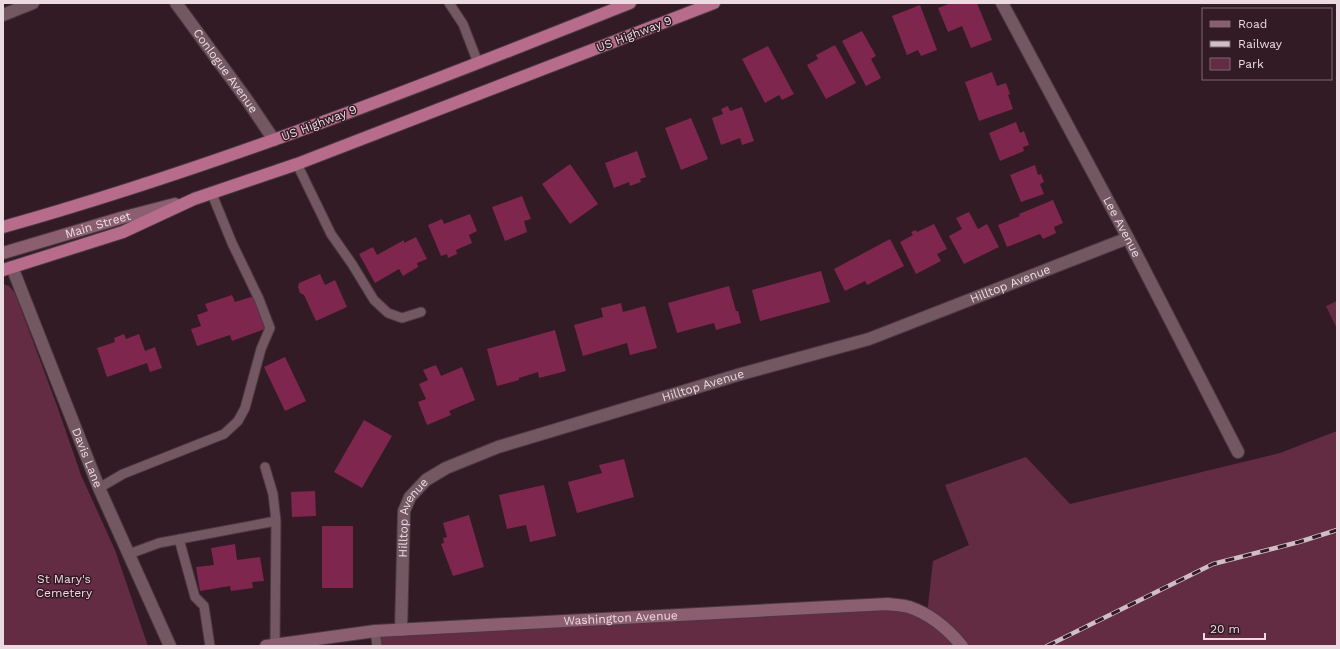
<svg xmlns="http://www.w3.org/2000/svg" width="1340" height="649" font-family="'Work Sans',sans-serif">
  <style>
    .green { fill: #642c43 }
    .building { fill: #7f264f }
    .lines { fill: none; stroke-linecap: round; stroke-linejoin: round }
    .service-casing { stroke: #4b3840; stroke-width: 11 }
    .minor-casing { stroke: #4b3840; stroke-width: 14 }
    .secondary-casing { stroke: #4b3840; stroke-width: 14 }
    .trunk-casing { stroke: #4b3840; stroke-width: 14 }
    .service { stroke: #735761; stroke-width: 9 }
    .minor { stroke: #735761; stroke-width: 12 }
    .secondary { stroke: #8c5f70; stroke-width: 12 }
    .trunk { stroke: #b66c8a; stroke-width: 12 }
    .rail-casing { stroke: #d0bec5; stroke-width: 4.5 }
    .rail { stroke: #321b24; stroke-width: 3; stroke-dasharray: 9; stroke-linecap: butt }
    .labels { text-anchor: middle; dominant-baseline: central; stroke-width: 3; stroke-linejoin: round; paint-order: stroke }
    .street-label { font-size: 12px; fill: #ebdae0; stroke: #321b24 }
    .park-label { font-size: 12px; fill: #f3d8e1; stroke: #321b24 }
  </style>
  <rect width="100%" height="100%" fill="#321b24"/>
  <path class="green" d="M3,284L9,286L15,293L56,403L81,475L115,550L148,646H3Z
    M1337,301V329L1326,306Z
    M1337,431V646H377L375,631L887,604L927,614L933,561L969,545L945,485L1026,457L1070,504L1280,453Z"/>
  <path class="building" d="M951,3H977L992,40L971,48L962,26L948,32L938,8Z
    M920,5L937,50L921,56L918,50L907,55L892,16Z
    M862,31L876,56L871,59L881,78L866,86L842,41Z
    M835,45L856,83L826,99L807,65L818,59L816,55Z
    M768,46L794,94L782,100L779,95L765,103L742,59Z
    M992,72L997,86L1006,83L1010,94L1008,95L1013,109L979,121L965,82Z
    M728,106L730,111L742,107L754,141L742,145L740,138L721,145L712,118L723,114L721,109Z
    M691,118L708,159L681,170L665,128Z
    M1016,122L1020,133L1024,131L1029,145L1023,147L1024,151L1000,161L989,133Z
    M637,151L646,177L640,179L641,182L630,186L629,182L614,188L605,163Z
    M570,164L598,204L570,224L542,184Z
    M1035,165L1038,175L1041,174L1044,182L1040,184L1044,194L1021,202L1010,175Z
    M522,196L531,219L524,221L527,232L505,241L492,207Z
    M1053,200L1063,223L1054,227L1056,233L1043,239L1040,234L1007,247L998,225L1020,216L1019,214Z
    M969,212L978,229L987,224L999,247L964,264L949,236L962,229L956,218Z
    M470,214L477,231L469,235L472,243L456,250L457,254L448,258L447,254L441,256L428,225L442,219L444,224Z
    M934,224L947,249L937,254L941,261L916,274L900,242L913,235L911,232L916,230L917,232Z
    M416,237L427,259L417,263L418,267L403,276L399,269L375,283L359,254L373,247L377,255L404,240V243Z
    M890,239L904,266L867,285L865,281L845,291L834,269Z
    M821,271L830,302L760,321L752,290Z
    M320,274L325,285L335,280L347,307L316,321L304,295L300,293L298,287L299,283Z
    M729,286L736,311H738L741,323L716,330L714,323L677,333L668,303Z
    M232,295L235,302L254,296L265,329L232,341L230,335L197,346L191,329L201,326L197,315L208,311L205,304Z
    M621,303L623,312L645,306L657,348L630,355L627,343L583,356L574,325L603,317L601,308Z
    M555,330L566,371L539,378L538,372L519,378V380L497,386L487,349Z
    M124,334L126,339L139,334L145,351L155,347L162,368L150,372L147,363L107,377L97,348L115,342L114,338Z
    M285,357L306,401L285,411L264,367Z
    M436,365L441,376L462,367L475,400L449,411L451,415L427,425L418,402L426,399L419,384L428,380L423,370Z
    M364,420L392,436L362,488L334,472Z
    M624,459L634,497L577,513L568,482L602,473L599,465Z
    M544,485L556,536L530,542L526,525L507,529L499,495Z
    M315,491L316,516L292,517L291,492Z
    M469,515L484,567L453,576L441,544L444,543L443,538L447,537L443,523Z
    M322,526H353V588H322Z
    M235,544L237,560L260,557L264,581L252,582L253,588L231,591L230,586L200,591L196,567L214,565L211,548Z"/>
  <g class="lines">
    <g class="service-casing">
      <path id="service" d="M449,3L463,24L478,63
        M297,164L331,234L352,264L374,300L388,313L402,318L421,312
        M265,467L273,494L276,521
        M99,488L123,474L224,434L238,421L245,408L261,349L270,328L259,299L232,243L212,194
        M179,539L195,597L204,606L210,646
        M129,554L159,543L276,521L275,644
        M375,631L377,646"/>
    </g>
    <g class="minor-casing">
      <g id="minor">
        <path id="s1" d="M176,3L247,100L274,140"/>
        <path id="s2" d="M1002,3L1128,238L1238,452"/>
        <path d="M3,15L33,3"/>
        <path id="s3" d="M12,267L99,488L170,646"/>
        <path id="s4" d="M401,630L404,511L410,497L426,480L446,468L498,447L741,374L869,339L1128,238"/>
      </g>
    </g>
    <g class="secondary-casing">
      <g id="secondary">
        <path id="s5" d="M3,253L121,218L175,204"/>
        <path id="s6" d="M266,646L375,631L887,604C894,605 902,605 909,607C930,614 948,629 962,646"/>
      </g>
    </g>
    <g class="trunk-casing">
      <path id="trunk" d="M3,227C217,167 424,85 630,3
        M3,270L123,232L194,199L297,164L714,3"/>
    </g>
    <use href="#service" class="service"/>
    <use href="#minor" class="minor"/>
    <use href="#secondary" class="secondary"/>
    <use href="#trunk" class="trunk"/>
    <g class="rail-casing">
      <path id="rail" d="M1047,646L1213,564L1299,542L1337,530"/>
    </g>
    <use href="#rail" class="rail"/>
  </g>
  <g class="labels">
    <g class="street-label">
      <text transform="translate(634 34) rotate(-21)">US Highway 9</text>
      <text stroke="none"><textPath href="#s1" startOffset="84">Conlogue Avenue</textPath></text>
      <text transform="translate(319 123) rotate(-21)">US Highway 9</text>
      <text stroke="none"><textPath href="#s5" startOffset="99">Main Street</textPath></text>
      <text stroke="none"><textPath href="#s2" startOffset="254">Lee Avenue</textPath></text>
      <text stroke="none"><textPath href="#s4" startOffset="775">Hilltop Avenue</textPath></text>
      <text stroke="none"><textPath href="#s4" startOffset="451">Hilltop Avenue</textPath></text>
      <text stroke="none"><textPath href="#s3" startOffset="205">Davis Lane</textPath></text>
      <text stroke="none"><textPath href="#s4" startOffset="115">Hilltop Avenue</textPath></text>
      <text stroke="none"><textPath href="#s6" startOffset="356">Washington Avenue</textPath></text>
    </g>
    <g class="park-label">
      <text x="64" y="579">St Mary's<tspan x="64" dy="14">Cemetery</tspan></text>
    </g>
  </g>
  <rect width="1340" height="649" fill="none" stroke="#ebdae0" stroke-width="8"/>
  <rect x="1202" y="8" width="130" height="72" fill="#321b24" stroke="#7c676f"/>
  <rect x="1210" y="21" width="20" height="6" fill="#8c5f70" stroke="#7c676f"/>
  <text x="1238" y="28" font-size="12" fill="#ebdae0">Road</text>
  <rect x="1210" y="41" width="20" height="6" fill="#d0bec5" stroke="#7c676f"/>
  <text x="1238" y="48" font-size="12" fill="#ebdae0">Railway</text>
  <rect x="1210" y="58" width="20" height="12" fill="#642c43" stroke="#7c676f"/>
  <text x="1238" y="68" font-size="12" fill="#ebdae0">Park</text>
  <path d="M1204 633v6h61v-6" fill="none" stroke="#ebdae0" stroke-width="2"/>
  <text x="1210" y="633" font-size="12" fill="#ebdae0" stroke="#321b24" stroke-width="3" paint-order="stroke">20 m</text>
</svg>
